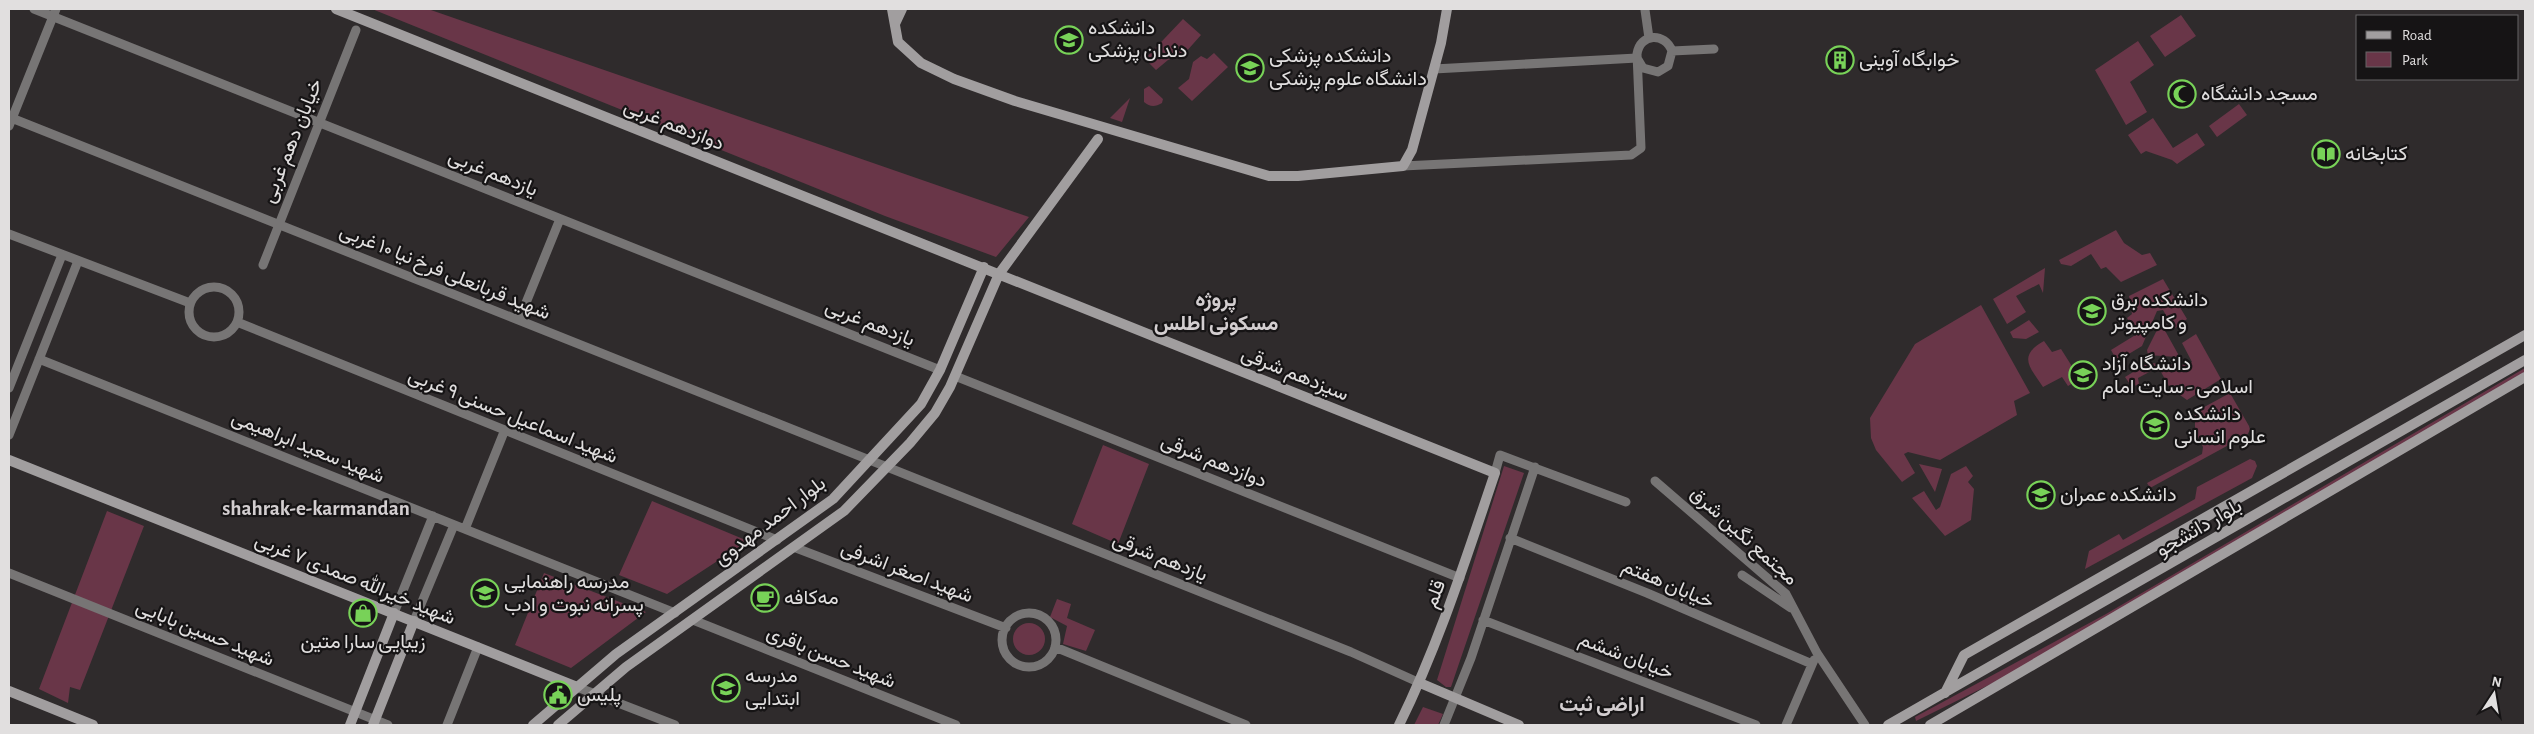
<svg xmlns="http://www.w3.org/2000/svg" width="2534" height="734" font-family="'Alegreya Sans',Vazirmatn,sans-serif">
  <style>
    .green { fill: #693648 }
    .lines { fill: none; stroke-linecap: round; stroke-linejoin: round }
    .street { stroke: #777575; stroke-width: 9 }
    .secondary { stroke: #a19e9f; stroke-width: 10 }
    .labels { text-anchor: middle; dominant-baseline: central; stroke-width: 4.5; stroke-linejoin: round; paint-order: stroke }
    .poi-label { font-size: 20px; fill: #e1dfdf; stroke: #161415; text-anchor: start }
    .street-label { font-size: 20px; fill: #e1dfdf; stroke: #161415 }
    .neighbourhood-label { font-size: 21px; font-weight: bold; fill: #d3ced0; stroke: #161415 }
  </style>
  <rect width="100%" height="100%" fill="#2f2b2c"/>
  <path class="green" d="M372,9H428L1029,217L996,257L885,216Z
    M2181,15L2196,36L2165,57L2150,36Z
    M1183,19L1201,35L1185,53L1168,60L1156,70L1145,59Z
    M2138,41L2154,65L2130,82L2147,112L2126,125L2095,70Z
    M1214,53L1228,67L1192,101L1178,88L1189,79L1193,62L1201,56L1207,59Z
    M1149,86L1163,99L1162,103C1155,107 1150,107 1144,102V89Z
    M1130,98L1122,122L1110,118Z
    M2239,104L2247,115L2217,137L2209,126Z
    M2153,118L2173,148L2197,133L2205,145L2177,164L2172,160L2146,151L2141,154L2128,135Z
    M2116,230L2124,243L2142,255L2150,253L2157,265L2121,282L2106,267L2101,269L2091,254L2071,266L2061,264L2059,260Z
    M2045,268L2043,293L2039,284L2016,296L2026,312L2007,324L1993,299Z
    M2163,279L2187,319L2174,329L2163,310L2157,311L2142,346L2117,361L2111,350L2137,334L2127,318L2132,314L2129,296Z
    M1981,305L2030,393L2014,401L2017,415L1940,460L1908,452L1904,454L1915,473L1902,482L1876,450L1871,438L1870,418L1915,344Z
    M2029,320L2039,332L2026,339L2013,338L2010,332Z
    M2159,326L2163,327L2178,354L2177,357L2148,355L2147,350Z
    M2196,334L2221,379L2187,400L2170,388L2161,372L2153,370L2138,378L2139,384L2132,387L2125,377L2148,363L2187,365L2192,362L2182,343Z
    M2044,341L2052,352L2061,349L2080,379L2068,386L2062,377L2043,387C2030,367 2017,356 2044,341Z
    M2525,368V372L1999,680L1916,721L1915,717L2106,614Z
    M2230,393L2249,426L2250,430L2247,435L2150,488L2147,483L2202,454L2203,447L2195,431V412Z
    M1103,445L1149,464L1118,544L1072,524Z
    M2250,459L2255,461L2257,466L2252,478L2085,569L2089,551L2119,534L2123,540L2195,499L2197,487Z
    M1919,464L1942,469L1935,492Z
    M1504,466L1524,473L1451,687H1446L1437,680Z
    M1966,466L1973,476L1968,482L1974,489L1971,520L1945,536L1912,498L1924,491L1936,510L1940,507L1951,474Z
    M652,501L748,541L667,594L619,575Z
    M107,511L144,526L80,690L70,687L68,703L39,689Z
    M544,573L646,612L571,668L515,645Z
    M1057,599L1071,604L1067,618L1095,630L1086,651L1063,644L1067,626L1050,617Z
    M1013 639a16 16 0 1 1 32 0a16 16 0 1 1-32 0Z
    M1423,707L1443,714L1438,725H1414Z"/>
  <g class="lines">
    <path class="street" d="M34,9L940,370
      M1645,10L1649,38
      M1672,51L1714,49
      M1434,69L1637,58
      M9,117L1351,652L1420,683
      M9,126L56,9
      M1403,166L1631,155L1641,148L1637,54C1640,33 1665,32 1672,51L1668,66L1658,72L1643,68L1637,58
      M9,234L190,303
      M263,265L356,30
      M189 312a25 25 0 1 1 50 0a25 25 0 1 1-50 0Z
      M519,320L560,219
      M237,322L777,540
      M39,359L675,613
      M955,376L1460,578
      M9,388L62,255
      M9,435L78,261
      M1495,473L1500,455L1626,502
      M1655,481L1786,594L1817,653L1865,725
      M465,529L504,432
      M1510,538L1647,593L1812,664
      M796,548L1006,628
      M9,573L388,725
      M1742,575L1791,608
      M394,613L433,516
      M1002 640a27 27 0 1 1 54 0a27 27 0 1 1-54 0Z
      M693,620L956,725
      M1483,620L1756,725
      M414,621L454,525
      M1055,647L1246,725
      M577,687L675,725
      M447,725L478,647
      M1444,725L1471,658L1535,467
      M1786,725L1814,660"/>
    <path class="secondary" d="M336,9L1495,473C1466,558 1439,644 1399,725
      M892,9L898,42L921,63L954,79L1015,101L1269,176H1298L1403,166L1412,150L1441,43L1447,9
      M895,24L902,9
      M9,460L577,687
      M1420,683L1519,725
      M9,691L93,725
      M1945,693L1964,655L2525,335
      M350,725L394,613
      M373,725L414,621
      M533,725L616,654L833,499L921,404L940,370L984,267
      M558,725L626,667L844,511L910,443L935,413L950,387L999,274L1098,139
      M1888,725L2525,360
      M1930,725L2525,377"/>
  </g>
  <defs>
    <g id="university-ring" transform="scale(1.4375)"><circle r="9.5" fill="#161415" stroke="#78d258" stroke-width="1.5"/><path d="M0-5L7-2L0 1L-7-2ZM-4 1L0 2.5L4 1V4Q0 6-4 4Z" fill="#78d258"/></g>
    <g id="building-ring" transform="scale(1.4375)"><circle r="9.5" fill="#161415" stroke="#78d258" stroke-width="1.5"/><path d="M-4-6H4V6H1V3H-1V6H-4ZM-2.5-4.3h1.7v1.8h-1.7ZM.8-4.3h1.7v1.8H.8ZM-2.5-1h1.7V.8h-1.7ZM.8-1h1.7V.8H.8Z" fill="#78d258"/></g>
    <g id="mosque-ring" transform="scale(1.4375)"><circle r="9.5" fill="#161415" stroke="#78d258" stroke-width="1.5"/><path d="M3.5-4.9A6 6 0 1 0 3.5 4.9A5 5 0 1 1 3.5-4.9Z" fill="#78d258"/></g>
    <g id="library-ring" transform="scale(1.4375)"><circle r="9.5" fill="#161415" stroke="#78d258" stroke-width="1.5"/><path d="M-6-4Q-3-5.5-.7-3.5V5Q-3 3-6 4ZM6-4Q3-5.5 .7-3.5V5Q3 3 6 4Z" fill="#78d258"/></g>
    <g id="school-ring" transform="scale(1.4375)"><circle r="9.5" fill="#161415" stroke="#78d258" stroke-width="1.5"/><path d="M0-5L7-2L0 1L-7-2ZM-4 1L0 2.5L4 1V4Q0 6-4 4Z" fill="#78d258"/></g>
    <g id="cafe-ring" transform="scale(1.4375)"><circle r="9.5" fill="#161415" stroke="#78d258" stroke-width="1.5"/><path d="M-5.5-4.5H6V0H3Q3 3.5 0 3.5H-2.5Q-5.5 3.5-5.5 0ZM3-3.2v2h1.7v-2ZM-6 4.5H4V6H-6Z" fill="#78d258"/></g>
    <g id="shop-ring" transform="scale(1.4375)"><circle r="9.5" fill="#161415" stroke="#78d258" stroke-width="1.5"/><path d="M-5-2.5h2.3a2.7 3.5 0 0 1 5.4 0H5L5.5 6h-11ZM-1.5-2.5h3a1.5 2.3 0 0 0-3 0Z" fill="#78d258"/></g>
    <g id="civic-ring" transform="scale(1.4375)"><circle r="9.5" fill="#161415" stroke="#78d258" stroke-width="1.5"/><path d="M-.6-6.5H3V-4.5H.6V-3L4-1V1h2V6H-6V1h2V-1L-.6-3ZM-1.2 2.5V6h2.4V2.5Z" fill="#78d258"/></g>
  </defs>
  <g fill-rule="evenodd">
    <use href="#university-ring" x="1069" y="40"/>
    <use href="#building-ring" x="1840" y="60"/>
    <use href="#university-ring" x="1250" y="68"/>
    <use href="#mosque-ring" x="2182" y="94"/>
    <use href="#library-ring" x="2326" y="154"/>
    <use href="#university-ring" x="2092" y="311"/>
    <use href="#university-ring" x="2083" y="375"/>
    <use href="#university-ring" x="2155" y="425"/>
    <use href="#university-ring" x="2041" y="495"/>
    <use href="#school-ring" x="485" y="593"/>
    <use href="#cafe-ring" x="765" y="598"/>
    <use href="#shop-ring" x="363" y="613"/>
    <use href="#school-ring" x="726" y="688"/>
    <use href="#civic-ring" x="558" y="695"/>
  </g>
  <g class="labels">
    <g class="poi-label">
      <text x="1088" y="28">دانشکده<tspan x="1088" dy="23">دندان پزشکی</tspan></text>
      <text x="1269" y="56">دانشکده پزشکی<tspan x="1269" dy="23">دانشگاه علوم پزشکی</tspan></text>
      <text x="1859" y="60">خوابگاه آوینی</text>
      <text x="2201" y="94">مسجد دانشگاه</text>
      <text x="2345" y="154">کتابخانه</text>
      <text x="2111" y="300">دانشکده برق<tspan x="2111" dy="23">و کامپیوتر</tspan></text>
      <text x="2102" y="364">دانشگاه آزاد<tspan x="2102" dy="23">اسلامی - سایت امام</tspan></text>
      <text x="2174" y="414">دانشکده<tspan x="2174" dy="23">علوم انسانی</tspan></text>
      <text x="2060" y="495">دانشکده عمران</text>
      <text x="504" y="582">مدرسه راهنمایی<tspan x="504" dy="23">پسرانه نبوت و ادب</tspan></text>
      <text x="784" y="598">مه‌کافه</text>
      <text x="363" y="642" text-anchor="middle">زیبایی سارا متین</text>
      <text x="745" y="676">مدرسه<tspan x="745" dy="23">ابتدایی</tspan></text>
      <text x="577" y="695">پلیس</text>
    </g>
    <g class="street-label">
      <text transform="translate(674 125) rotate(22)">دوازدهم غربی</text>
      <text transform="translate(292 141) rotate(-68)">خیابان دهم غربی</text>
      <text transform="translate(493 173) rotate(22)">یازدهم غربی</text>
      <text transform="translate(445 272) rotate(22)">شهید قربانعلی فرخ نیا ۱۰ غربی</text>
      <text transform="translate(870 323) rotate(22)">یازدهم غربی</text>
      <text transform="translate(1295 374) rotate(22)">سیزدهم شرقی</text>
      <text transform="translate(513 416) rotate(22)">شهید اسماعیل حسنی ۹ غربی</text>
      <text transform="translate(308 447) rotate(22)">شهید سعید ابراهیمی</text>
      <text transform="translate(1214 461) rotate(22)">دوازدهم شرقی</text>
      <text transform="translate(770 521) rotate(-37)">بلوار احمد مهدوی</text>
      <text transform="translate(2199 528) rotate(-30)">بلوار دانشجو</text>
      <text transform="translate(1744 536) rotate(42)">مجتمع نگین شرق</text>
      <text transform="translate(1160 557) rotate(22)">یازدهم شرقی</text>
      <text transform="translate(907 572) rotate(21)">شهید اصغر اشرفی</text>
      <text transform="translate(355 579) rotate(22)">شهید خیرالله صمدی ۷ غربی</text>
      <text transform="translate(1668 584) rotate(23)">خیابان هفتم</text>
      <text transform="translate(1435 594) rotate(-69)">قلم</text>
      <text transform="translate(205 633) rotate(22)">شهید حسین بابایی</text>
      <text transform="translate(1626 656) rotate(21)">خیابان ششم</text>
      <text transform="translate(831 657) rotate(22)">شهید حسن باقری</text>
    </g>
    <g class="neighbourhood-label">
      <text x="1216" y="299">پروژه<tspan x="1216" dy="24">مسکونی اطلس</tspan></text>
      <text x="316" y="508">shahrak-e-karmandan</text>
      <text x="1602" y="704">اراضی ثبت</text>
    </g>
  </g>
  <rect width="2534" height="734" fill="none" stroke="#e1dfdf" stroke-width="20"/>
  <rect x="2356" y="15" width="162" height="65" fill="#161415" stroke="#676566"/>
  <rect x="2366" y="31" width="25" height="8" fill="#a19e9f" stroke="#676566"/>
  <text x="2402" y="40" font-size="15" fill="#e1dfdf">Road</text>
  <rect x="2366" y="52" width="25" height="15" fill="#693648" stroke="#676566"/>
  <text x="2402" y="65" font-size="15" fill="#e1dfdf">Park</text>
  <g transform="translate(2494 694) rotate(12)" stroke="#161415" stroke-width="4" paint-order="stroke">
  <path d="M0-4L9 19L0 12L-9 19Z" fill="#e1dfdf"/>
  <text y="-8" font-size="14" font-weight="bold" text-anchor="middle" fill="#e1dfdf">N</text>
  </g>
</svg>
